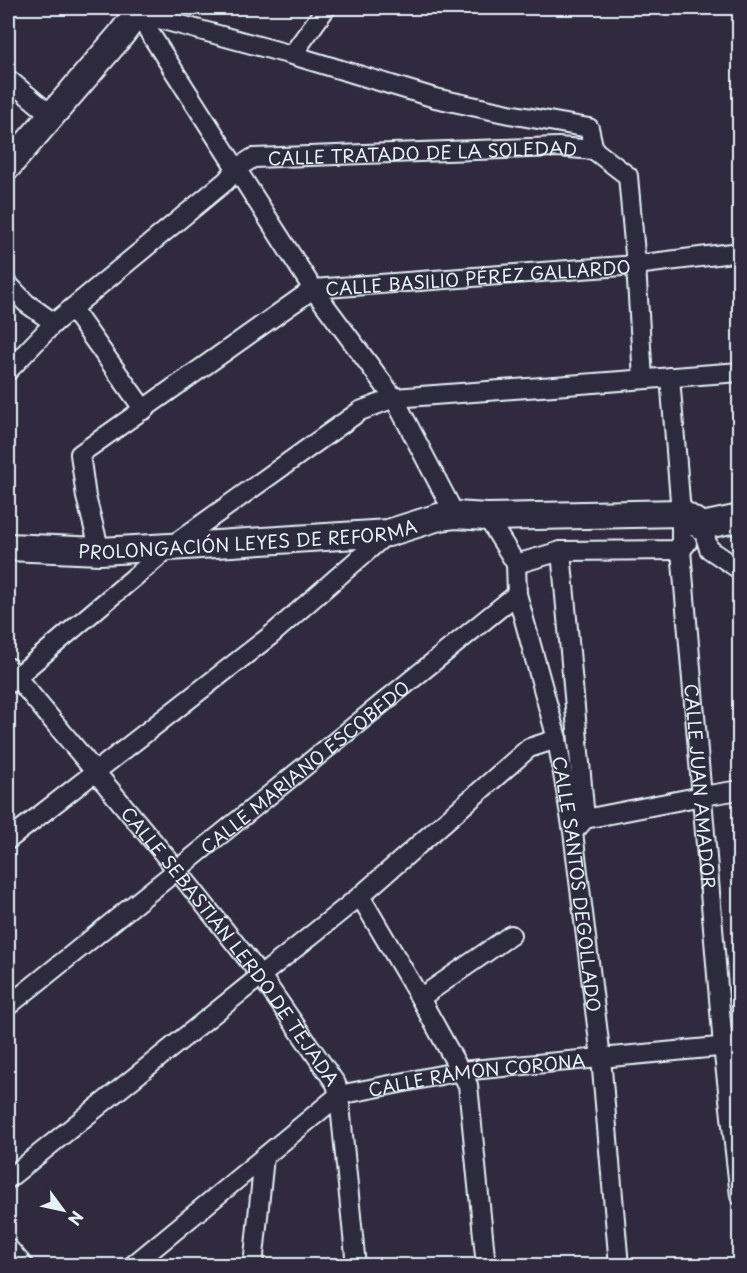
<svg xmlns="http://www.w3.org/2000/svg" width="747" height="1273" font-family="'Playpen Sans',sans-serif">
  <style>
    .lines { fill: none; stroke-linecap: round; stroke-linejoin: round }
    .street-casing { stroke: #e8f1f8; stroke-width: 22 }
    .secondary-casing { stroke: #e8f1f8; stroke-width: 30 }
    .street { stroke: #2f2a3d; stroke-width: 18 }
    .secondary { stroke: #2f2a3d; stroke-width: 26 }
    .labels { text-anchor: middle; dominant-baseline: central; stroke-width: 4.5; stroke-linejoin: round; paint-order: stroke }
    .street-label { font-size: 18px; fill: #e8f1f8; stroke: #2f2a3d }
  </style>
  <rect width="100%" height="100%" fill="#2f2a3d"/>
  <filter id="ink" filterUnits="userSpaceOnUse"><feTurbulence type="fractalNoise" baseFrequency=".0167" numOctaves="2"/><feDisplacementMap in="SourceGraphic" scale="12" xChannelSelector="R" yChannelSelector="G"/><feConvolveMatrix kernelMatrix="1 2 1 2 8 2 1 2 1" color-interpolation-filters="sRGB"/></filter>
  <g filter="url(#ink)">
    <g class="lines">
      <g class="street-casing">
        <g id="street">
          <path d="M133,10L137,13L292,55L326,8"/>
          <path d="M137,13L313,289L394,398L455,515"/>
          <path d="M292,55L435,98L509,114L589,128L594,150"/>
          <path d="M8,79L51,115"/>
          <path d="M594,150L628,176L636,265L643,379"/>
          <path d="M8,284L26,303L54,323"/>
          <path d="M72,309L144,410"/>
          <path id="s1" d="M8,371L54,323L226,181L237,168L253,158L558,147L594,150"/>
          <path id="s2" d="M670,377L681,513V550L723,1046L740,1196"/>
          <path id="s3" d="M487,517L516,564L517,594L557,739L573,832L601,1058L619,1266"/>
          <path d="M702,526L709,549L740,570"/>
          <path id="s4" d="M100,551L86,497L80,454L313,289L636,265L740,252"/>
          <path d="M561,551L585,819"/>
          <path d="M516,564L561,551L681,550L687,543"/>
          <path id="s5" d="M8,667L177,870L261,976L336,1084L339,1095L356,1266"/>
          <path d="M8,684L170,547L360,411L394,398L740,372"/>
          <path d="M578,827L585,819L702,796L740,790"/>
          <path d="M8,840L270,636L388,533"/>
          <path d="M360,896L420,998L468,1085L486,1266"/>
          <path d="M420,998L511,935"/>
          <path id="s6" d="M8,1006L177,870L517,594"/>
          <path d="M8,1179L360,896L529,748L557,739"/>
          <path d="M8,1248L24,1266"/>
          <path id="s7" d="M132,1266L339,1095L461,1071L740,1045"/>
          <path d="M253,1266L264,1157"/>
        </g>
      </g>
      <g class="secondary-casing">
        <g id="secondary">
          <path d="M8,166L120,36L141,8"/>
          <path id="s8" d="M8,547L100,551L170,547L388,533L439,517L455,515L487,517L681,513L702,526L740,518"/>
        </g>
      </g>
      <use href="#street" class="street"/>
      <use href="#secondary" class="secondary"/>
    </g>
  </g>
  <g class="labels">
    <g class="street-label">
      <text stroke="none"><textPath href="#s1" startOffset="495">CALLE TRATADO DE LA SOLEDAD</textPath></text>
      <text stroke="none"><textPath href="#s4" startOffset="550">CALLE BASILIO PÉREZ GALLARDO</textPath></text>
      <text stroke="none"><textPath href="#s8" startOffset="240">PROLONGACIÓN LEYES DE REFORMA</textPath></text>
      <text stroke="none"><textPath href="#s6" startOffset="381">CALLE MARIANO ESCOBEDO</textPath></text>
      <text stroke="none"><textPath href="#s2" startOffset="411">CALLE JUAN AMADOR</textPath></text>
      <text stroke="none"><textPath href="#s3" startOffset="382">CALLE SANTOS DEGOLLADO</textPath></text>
      <text stroke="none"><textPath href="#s5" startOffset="357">CALLE SEBASTIÁN LERDO DE TEJADA</textPath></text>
      <text stroke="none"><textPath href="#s7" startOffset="408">CALLE RAMÓN CORONA</textPath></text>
    </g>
  </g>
  <rect width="747" height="1273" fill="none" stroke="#2f2a3d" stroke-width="30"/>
  <rect x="15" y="15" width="717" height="1243" fill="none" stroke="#e8f1f8" stroke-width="2" filter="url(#ink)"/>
  <g transform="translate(63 1210) rotate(123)" stroke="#2f2a3d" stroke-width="4.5" paint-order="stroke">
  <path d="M0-4.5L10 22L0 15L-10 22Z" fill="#e8f1f8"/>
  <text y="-9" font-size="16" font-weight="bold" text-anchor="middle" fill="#e8f1f8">N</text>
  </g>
</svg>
